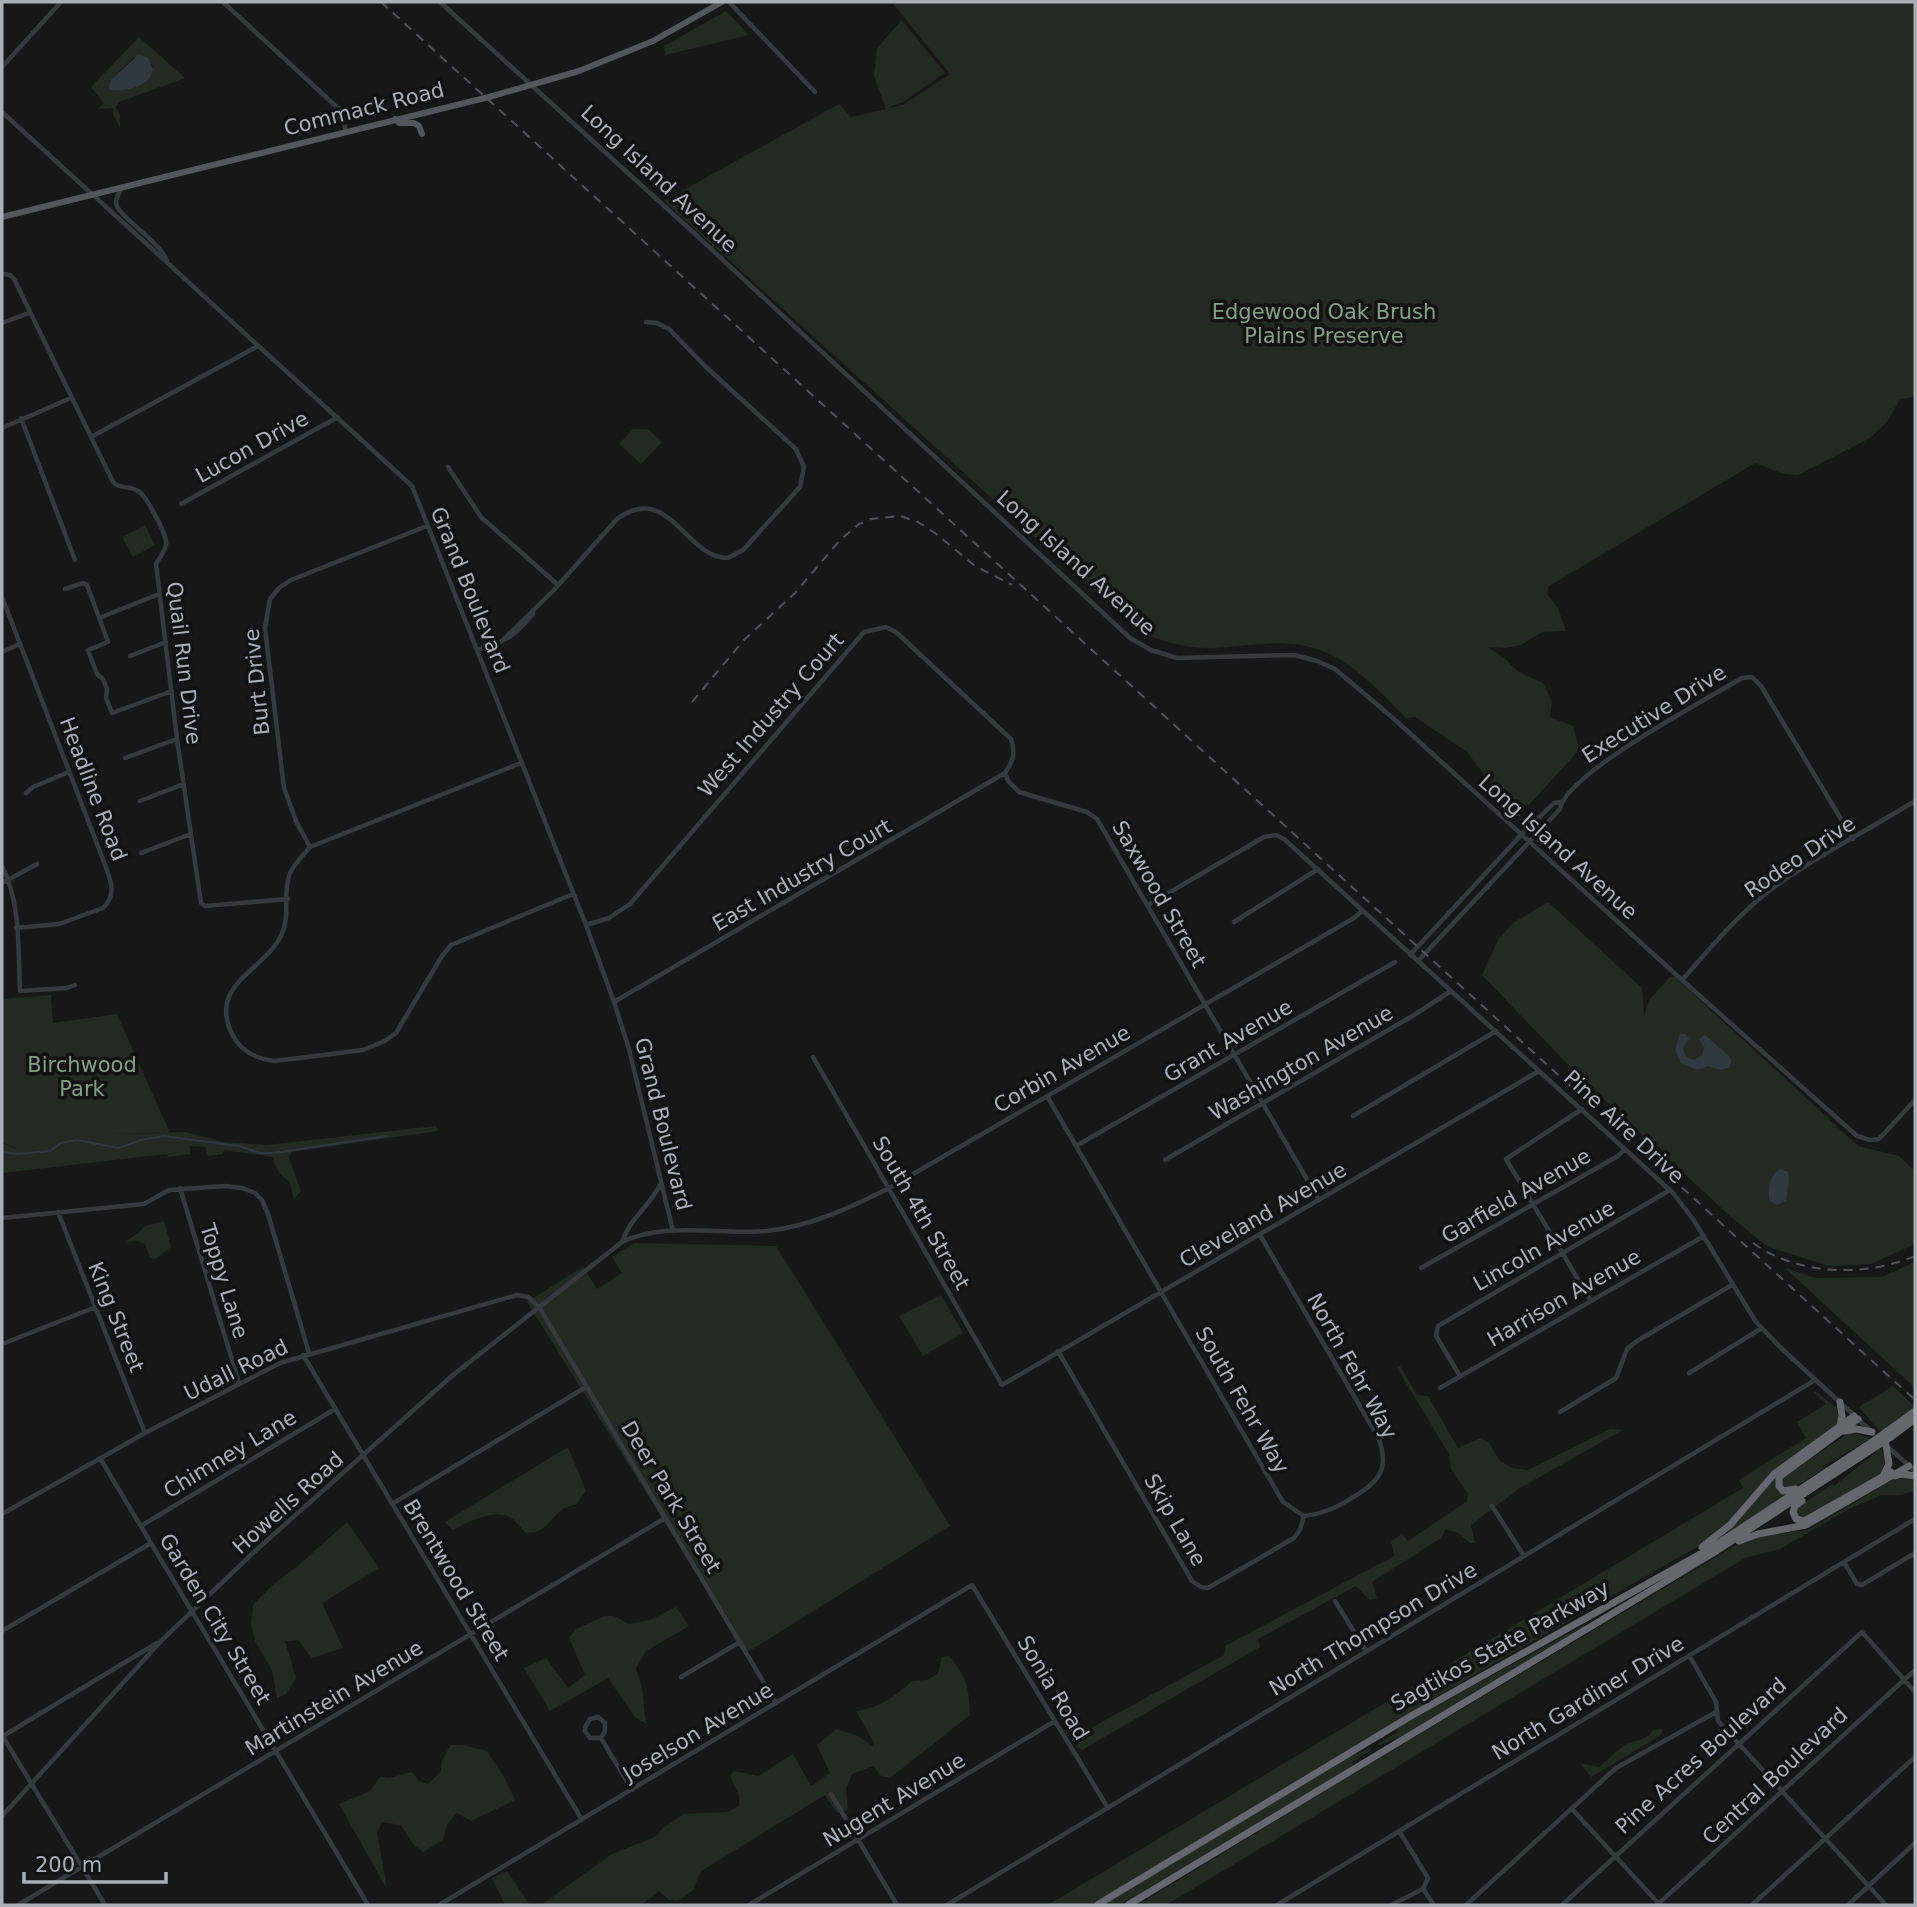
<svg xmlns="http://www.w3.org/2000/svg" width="1917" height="1907" font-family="'DejaVu Sans',sans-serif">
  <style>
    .green { fill: #232a24; fill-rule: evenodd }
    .water { fill: #313940 }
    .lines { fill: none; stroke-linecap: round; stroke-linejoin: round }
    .stream { stroke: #313940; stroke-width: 2 }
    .minor { stroke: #38393d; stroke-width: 4.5 }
    .major { stroke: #54565c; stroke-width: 6 }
    .highway { stroke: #65676d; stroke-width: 7 }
    .rail { stroke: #515358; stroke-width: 2; stroke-dasharray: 9 7; stroke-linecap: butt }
    .highway-bridge { stroke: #65676d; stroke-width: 7 }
    .labels { text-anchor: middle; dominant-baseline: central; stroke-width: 7; stroke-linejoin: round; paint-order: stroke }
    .street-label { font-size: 21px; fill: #aaaeb7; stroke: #121213 }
    .park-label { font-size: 21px; fill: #83a086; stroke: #121213 }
  </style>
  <rect width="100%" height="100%" fill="#171718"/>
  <path class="green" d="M892,2H1915V397L1900,399L1887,422L1870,438L1798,475L1784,474L1755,463L1549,586L1547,594L1558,608L1566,631L1542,632L1521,645L1505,648L1488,647L1504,658L1517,671L1543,683L1552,701L1550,717L1573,726L1579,750L1529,805L1514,808L1495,789L1467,752L1415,717L1406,718C1381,693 1356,664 1322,651C1288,637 1251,646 1215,648C1187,649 1162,642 1137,630L664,201L839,104L851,117L886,109L874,76L877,48L902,20L945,73L903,102L887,108L903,105L950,74Z
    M726,11L749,35L665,55L664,46Z
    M139,37L185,78L119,102L116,107L120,116V128L113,114V108L97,109L104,103L91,87ZM147,57L153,67L138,86L116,91L114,77L133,58Z
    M633,429H648L662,442L641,464L619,444Z
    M145,525L155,545L133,557L122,537Z
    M1548,902L1642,988L1644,1016L1649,1000L1670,977H1675L1858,1146L1899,1156L1915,1171V1244L1871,1264L1829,1266L1768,1247L1731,1217L1578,1075L1482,975L1499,938L1513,923Z
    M51,995L53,1023L117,1014L170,1133L106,1134L186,1132L224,1142L267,1145L436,1126L438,1131L291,1152L289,1158L301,1191L294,1199L289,1181C279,1174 275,1168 273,1157L224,1150L223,1154L208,1156L205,1147L190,1146V1154L168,1157L167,1154L2,1173V1143L23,1151L2,1142V999Z
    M164,1221L171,1247L155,1259L150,1258L145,1244L138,1241L126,1242C131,1236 137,1236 145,1226Z
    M634,1243L776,1246L950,1526L746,1653L527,1302L583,1267L597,1289L622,1273L612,1257Z
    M1915,1262V1388L1785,1268L1816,1278L1882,1277Z
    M941,1295L963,1333L923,1356L899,1316Z
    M1400,1366L1417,1395L1428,1396L1458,1448L1481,1438L1489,1443L1500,1461L1512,1468L1528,1470L1610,1429L1623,1430L1520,1488L1471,1525L1475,1543H1470L1458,1533L1446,1529L1441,1538L1372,1582L1377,1598L1370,1600L1356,1586L1258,1639L1260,1647L1082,1750L1077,1747L1080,1734L1224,1655L1225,1646L1394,1556L1391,1541L1402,1534L1408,1541L1467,1501L1468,1494L1451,1469L1449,1454L1397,1368Z
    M1893,1386L1915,1407L1880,1432L1859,1407Z
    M1816,1391L1837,1409L1839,1420L1836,1426L1764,1480L1743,1508L1711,1539L1448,1690L1090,1905H1048L1743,1488L1739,1480L1806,1438L1797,1422L1826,1404L1814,1392Z
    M1849,1433C1865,1433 1881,1444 1886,1459L1882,1474L1804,1519L1796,1517L1797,1508L1832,1484L1834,1486L1878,1451L1867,1441L1823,1466L1824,1469L1792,1489L1785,1490L1780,1482L1783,1477Z
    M568,1447L586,1491L576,1505C556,1506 554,1524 538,1531C534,1533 530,1532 526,1533C521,1528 515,1519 509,1517C491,1509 469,1522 453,1530L445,1522Z
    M1776,1477L1777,1490L1788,1495L1729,1532L1727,1531L1764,1486Z
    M1906,1477L1915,1482V1491L1902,1494L1905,1495H1881L1849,1509L1780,1549L1745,1558L1166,1905H1138L1323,1792L1736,1545L1761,1536L1808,1530L1891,1481Z
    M347,1522L379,1568L322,1603L343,1648L312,1658L298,1640L285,1641L296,1678L286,1694L277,1698L272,1670L255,1641L251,1624L253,1605L275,1583L300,1564Z
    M676,1607L689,1626L646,1651L636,1668L642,1687L646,1724L635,1717L608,1678L550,1711L524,1668L546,1658L568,1688L585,1675L569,1638L576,1629L605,1616H614L629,1624L650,1620Z
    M1584,1625L1585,1627L1408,1733L1381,1745L1377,1744L1397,1732L1398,1727Z
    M949,1656C967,1677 969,1689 970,1715L890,1778L881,1776L873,1766L852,1774L846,1789L848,1810L837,1813L825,1795L701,1871L693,1890L678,1901L669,1900L659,1891L641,1905H541L612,1854L655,1837L663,1828L684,1814L727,1812L739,1806V1795L730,1776L734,1771L758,1776L793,1754L811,1786L830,1773L817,1745L836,1729L858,1736L872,1746L874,1743L856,1711C881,1707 894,1697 912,1681L927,1680L938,1674L942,1657Z
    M1661,1729L1664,1730L1658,1737L1591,1777L1580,1763L1599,1767C1607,1761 1614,1753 1622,1747C1632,1738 1643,1745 1653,1730Z
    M451,1745H463L487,1751L504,1777L515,1800L471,1821L457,1813L447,1824L443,1840L423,1852L413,1844L401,1825L382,1822L377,1833L387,1889L339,1804L370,1791L380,1777L389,1778L412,1772L419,1781L428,1784L441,1771L442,1760Z
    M1370,1748L1372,1750L1352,1762L1354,1766L1121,1905H1103L1342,1760Z
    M507,1871L530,1905H505L492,1878Z"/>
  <path class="water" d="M138,55L147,57C166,81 130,93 110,90L109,85L111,80Z
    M1680,1034H1686L1689,1038L1683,1048L1686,1057L1694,1060L1702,1055L1704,1047L1699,1039L1705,1035L1729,1056L1731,1060L1730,1067L1721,1070L1708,1066L1697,1070L1681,1063L1675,1050Z
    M1780,1169L1788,1172L1789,1179L1786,1201L1777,1205L1770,1201C1767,1191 1770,1174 1780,1169Z"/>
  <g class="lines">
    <path class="stream" d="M2,1152L18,1154L50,1151L61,1143L77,1140L118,1148L141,1140L164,1136L239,1146L260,1153H274L387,1136"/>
    <path class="minor" d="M223,2L340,110L346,131
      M440,2L695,234L1130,638L1151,650L1177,658L1294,655L1317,661L1335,669L1393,718L1682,980L1857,1136L1870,1140L1879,1139L1915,1100
      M729,2L815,92
      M2,67L61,2
      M2,112L412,486L586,925L614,1002L629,1049L673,1231
      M122,187C120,192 116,197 116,203C118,217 159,240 167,261
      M2,274L10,275L14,279L113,482C121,490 129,485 138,491C146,495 168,536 166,545C165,552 159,558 156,564L177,739L201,903L205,906L288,899
      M2,323L29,313
      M21,418L75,560
      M2,428L71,398
      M91,437L258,346
      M448,467L481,517L558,585
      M181,504L338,417
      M65,589L83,583L87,585L108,642L88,650L97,674L103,679L107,689L106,698L112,713L172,691
      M2,597L104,862C110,879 118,894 103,908L59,924L16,928
      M99,618L159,594
      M501,642L553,591L617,519C669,481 685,558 728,558L743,550L800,487L804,467L796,449L706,367L669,329L657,323L646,322
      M477,650C508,640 511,639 533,614V610
      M2,652L20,644
      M130,656L166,642
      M125,758L177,739
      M521,763L310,847C303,855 295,863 290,873C282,893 291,916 281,936C263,971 208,985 232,1034C241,1052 256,1059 275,1061L363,1050L385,1041L396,1033L442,956L451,945L573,894
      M1005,773L1008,781L1019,792L1087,812L1097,819L1319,1200
      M26,793L33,787L69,772
      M140,801L184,784
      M310,847L296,821L284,788L265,628L270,599L279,588L291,580L427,526
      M141,853L191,834
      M2,866C21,903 18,950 20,991L67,988L75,985
      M2,883L37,864
      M1148,905L1264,837L1276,835L1284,839L1673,1193L1693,1219L1756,1322L1781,1348L1870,1430
      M1234,922L1318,869
      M586,925L609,918L630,904L864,632L886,627L896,632L1011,739C1016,754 1013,761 1005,773L614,1002
      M1410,955L1521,835L1554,803L1561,802
      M1418,961L1560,809C1565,774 1707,699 1742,678L1752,677L1761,686L1853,839
      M1682,980C1708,951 1733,920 1764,895C1810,859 1865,832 1915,801
      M813,1057L1002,1385L1539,1071
      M1047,1096L1276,1490L1283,1502L1304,1516
      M1582,1109L1506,1159L1591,1301
      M1353,1116L1496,1031
      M1076,1146L1395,962
      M1165,1160L1414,1015L1451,991
      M180,1188L239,1383
      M58,1212L145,1433
      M2,1218L144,1204L169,1190L225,1186L242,1188L255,1193L262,1200L268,1214L309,1353
      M1260,1235L1378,1437C1391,1470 1378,1483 1350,1499C1335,1509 1322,1514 1304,1516
      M622,1242C630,1217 650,1207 661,1183
      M1421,1268L1618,1156L1625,1149
      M2,1344L96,1307
      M1058,1351L1192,1581L1201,1587L1208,1588L1294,1538L1300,1530L1304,1516
      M303,1355L582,1820
      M1689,1373L1762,1328
      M1460,1376L1436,1336L1438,1326L1670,1190
      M1440,1388L1704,1236
      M1560,1412L1616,1378L1627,1349L1637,1341L1732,1285
      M1887,1446L1915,1471
      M100,1458L368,1905
      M392,1504L586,1387
      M1492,1506L1524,1556
      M2,1514L145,1433L280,1363L517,1295L528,1297L539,1307L776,1703
      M141,1526L335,1409
      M1844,1562L1857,1584L1862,1585L1915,1553
      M1335,1601L1366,1651
      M2,1631L151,1543
      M1689,1655L1716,1702L1718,1721L1886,1905
      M681,1677L740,1642
      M2,1735L105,1905
      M3,1736L157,1643
      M601,1738H590L585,1731V1727L590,1719L598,1717L605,1723V1731L601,1738L632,1790
      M831,1794L897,1905
      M1572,1809L1660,1905
      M2,1816L162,1640L254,1552L453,1375L622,1242C666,1221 719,1235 767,1231C811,1226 850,1208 889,1188L1354,918L1362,911
      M1399,1831L1428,1878L1423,1889L1434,1905
      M18,1905L665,1518
      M439,1905L972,1585L1108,1808
      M749,1905L1055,1721
      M947,1905L1815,1380
      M1277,1905L1915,1519
      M1391,1905L1423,1889
      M1466,1905L1616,1768L1716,1712
      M1562,1905L1862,1632L1915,1692
      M1657,1905L1915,1670
      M1752,1905L1915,1757
      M1848,1905L1915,1843"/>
    <path class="major" d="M395,119L399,123H414L419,126L422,134
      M2,217L489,97L579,71L653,41L722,2"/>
    <path class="highway" d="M1840,1402L1842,1416L1840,1426
      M1845,1431L1856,1429L1872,1432
      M1886,1432L1915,1411
      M1891,1437L1915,1419
      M1884,1474L1889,1464L1886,1445
      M1895,1476L1902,1474L1915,1476
      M1796,1489L1783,1491L1779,1486V1477L1858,1419
      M1802,1501L1795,1506L1793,1512L1796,1519L1804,1521L1891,1472
      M1739,1541L1758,1534L1806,1525L1909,1466
      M1702,1547L1730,1525L1774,1474L1854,1416
      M1097,1905L1411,1716L1711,1548L1866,1446
      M1128,1905L1713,1553L1883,1442"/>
    <path class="rail" d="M381,2L1915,1400
      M692,702L744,640L795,593L840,540L859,524L871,519L900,516L918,522L935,533L975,566L1012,585
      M1753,1243C1799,1276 1865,1277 1915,1256"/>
    <path class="highway-bridge" d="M1883,1442L1891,1437
      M1866,1446L1886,1432"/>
  </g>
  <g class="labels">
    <g class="street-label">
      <text transform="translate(364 109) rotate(-14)">Commack Road</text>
      <text transform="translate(659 179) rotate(43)">Long Island Avenue</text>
      <text transform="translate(252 447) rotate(-29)">Lucon Drive</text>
      <text transform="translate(1076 563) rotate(42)">Long Island Avenue</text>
      <text transform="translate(470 590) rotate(68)">Grand Boulevard</text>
      <text transform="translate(184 663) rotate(83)">Quail Run Drive</text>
      <text transform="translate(257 682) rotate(-96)">Burt Drive</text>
      <text transform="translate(1654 714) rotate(-32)">Executive Drive</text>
      <text transform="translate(771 715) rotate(-49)">West Industry Court</text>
      <text transform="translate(93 789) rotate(69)">Headline Road</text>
      <text transform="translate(1558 847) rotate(42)">Long Island Avenue</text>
      <text transform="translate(1800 857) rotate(-34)">Rodeo Drive</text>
      <text transform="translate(802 875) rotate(-30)">East Industry Court</text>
      <text transform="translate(1159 894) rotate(60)">Saxwood Street</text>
      <text transform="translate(1228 1041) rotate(-30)">Grant Avenue</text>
      <text transform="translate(1301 1063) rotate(-30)">Washington Avenue</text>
      <text transform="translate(1062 1069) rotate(-30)">Corbin Avenue</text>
      <text transform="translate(663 1124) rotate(76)">Grand Boulevard</text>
      <text transform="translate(1624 1127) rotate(43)">Pine Aire Drive</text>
      <text transform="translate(1516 1196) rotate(-30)">Garfield Avenue</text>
      <text transform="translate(921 1213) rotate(60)">South 4th Street</text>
      <text transform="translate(1263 1215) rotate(-30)">Cleveland Avenue</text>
      <text transform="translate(1544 1246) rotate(-30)">Lincoln Avenue</text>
      <text transform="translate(224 1281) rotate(73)">Toppy Lane</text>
      <text transform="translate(1564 1298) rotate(-30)">Harrison Avenue</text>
      <text transform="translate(116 1317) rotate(68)">King Street</text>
      <text transform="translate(1352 1366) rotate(61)">North Fehr Way</text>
      <text transform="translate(236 1370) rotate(-26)">Udall Road</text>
      <text transform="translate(1242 1400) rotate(60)">South Fehr Way</text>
      <text transform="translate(230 1454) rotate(-31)">Chimney Lane</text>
      <text transform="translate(671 1497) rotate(59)">Deer Park Street</text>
      <text transform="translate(288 1503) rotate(-42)">Howells Road</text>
      <text transform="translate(1175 1520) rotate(60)">Skip Lane</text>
      <text transform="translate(456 1580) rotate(59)">Brentwood Street</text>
      <text transform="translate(215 1619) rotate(59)">Garden City Street</text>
      <text transform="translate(1373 1629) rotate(-31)">North Thompson Drive</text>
      <text transform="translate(1500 1646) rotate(-29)">Sagtikos State Parkway</text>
      <text transform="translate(1053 1688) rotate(59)">Sonia Road</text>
      <text transform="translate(334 1698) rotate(-31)">Martinstein Avenue</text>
      <text transform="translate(1588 1698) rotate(-31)">North Gardiner Drive</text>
      <text transform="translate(698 1732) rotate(-31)">Joselson Avenue</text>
      <text transform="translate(1701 1756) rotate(-42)">Pine Acres Boulevard</text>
      <text transform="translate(1775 1776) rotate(-43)">Central Boulevard</text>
      <text transform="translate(894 1800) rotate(-31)">Nugent Avenue</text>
    </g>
    <g class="park-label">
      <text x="1324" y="312">Edgewood Oak Brush<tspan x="1324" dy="24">Plains Preserve</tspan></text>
      <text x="82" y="1065">Birchwood<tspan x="82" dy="24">Park</tspan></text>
    </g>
  </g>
  <rect width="1917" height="1907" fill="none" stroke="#aaaeb7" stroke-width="7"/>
  <path d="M24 1872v10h142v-10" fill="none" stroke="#aaaeb7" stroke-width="3.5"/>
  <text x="35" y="1872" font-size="21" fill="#aaaeb7" stroke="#121213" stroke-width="5" paint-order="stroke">200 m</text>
</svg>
